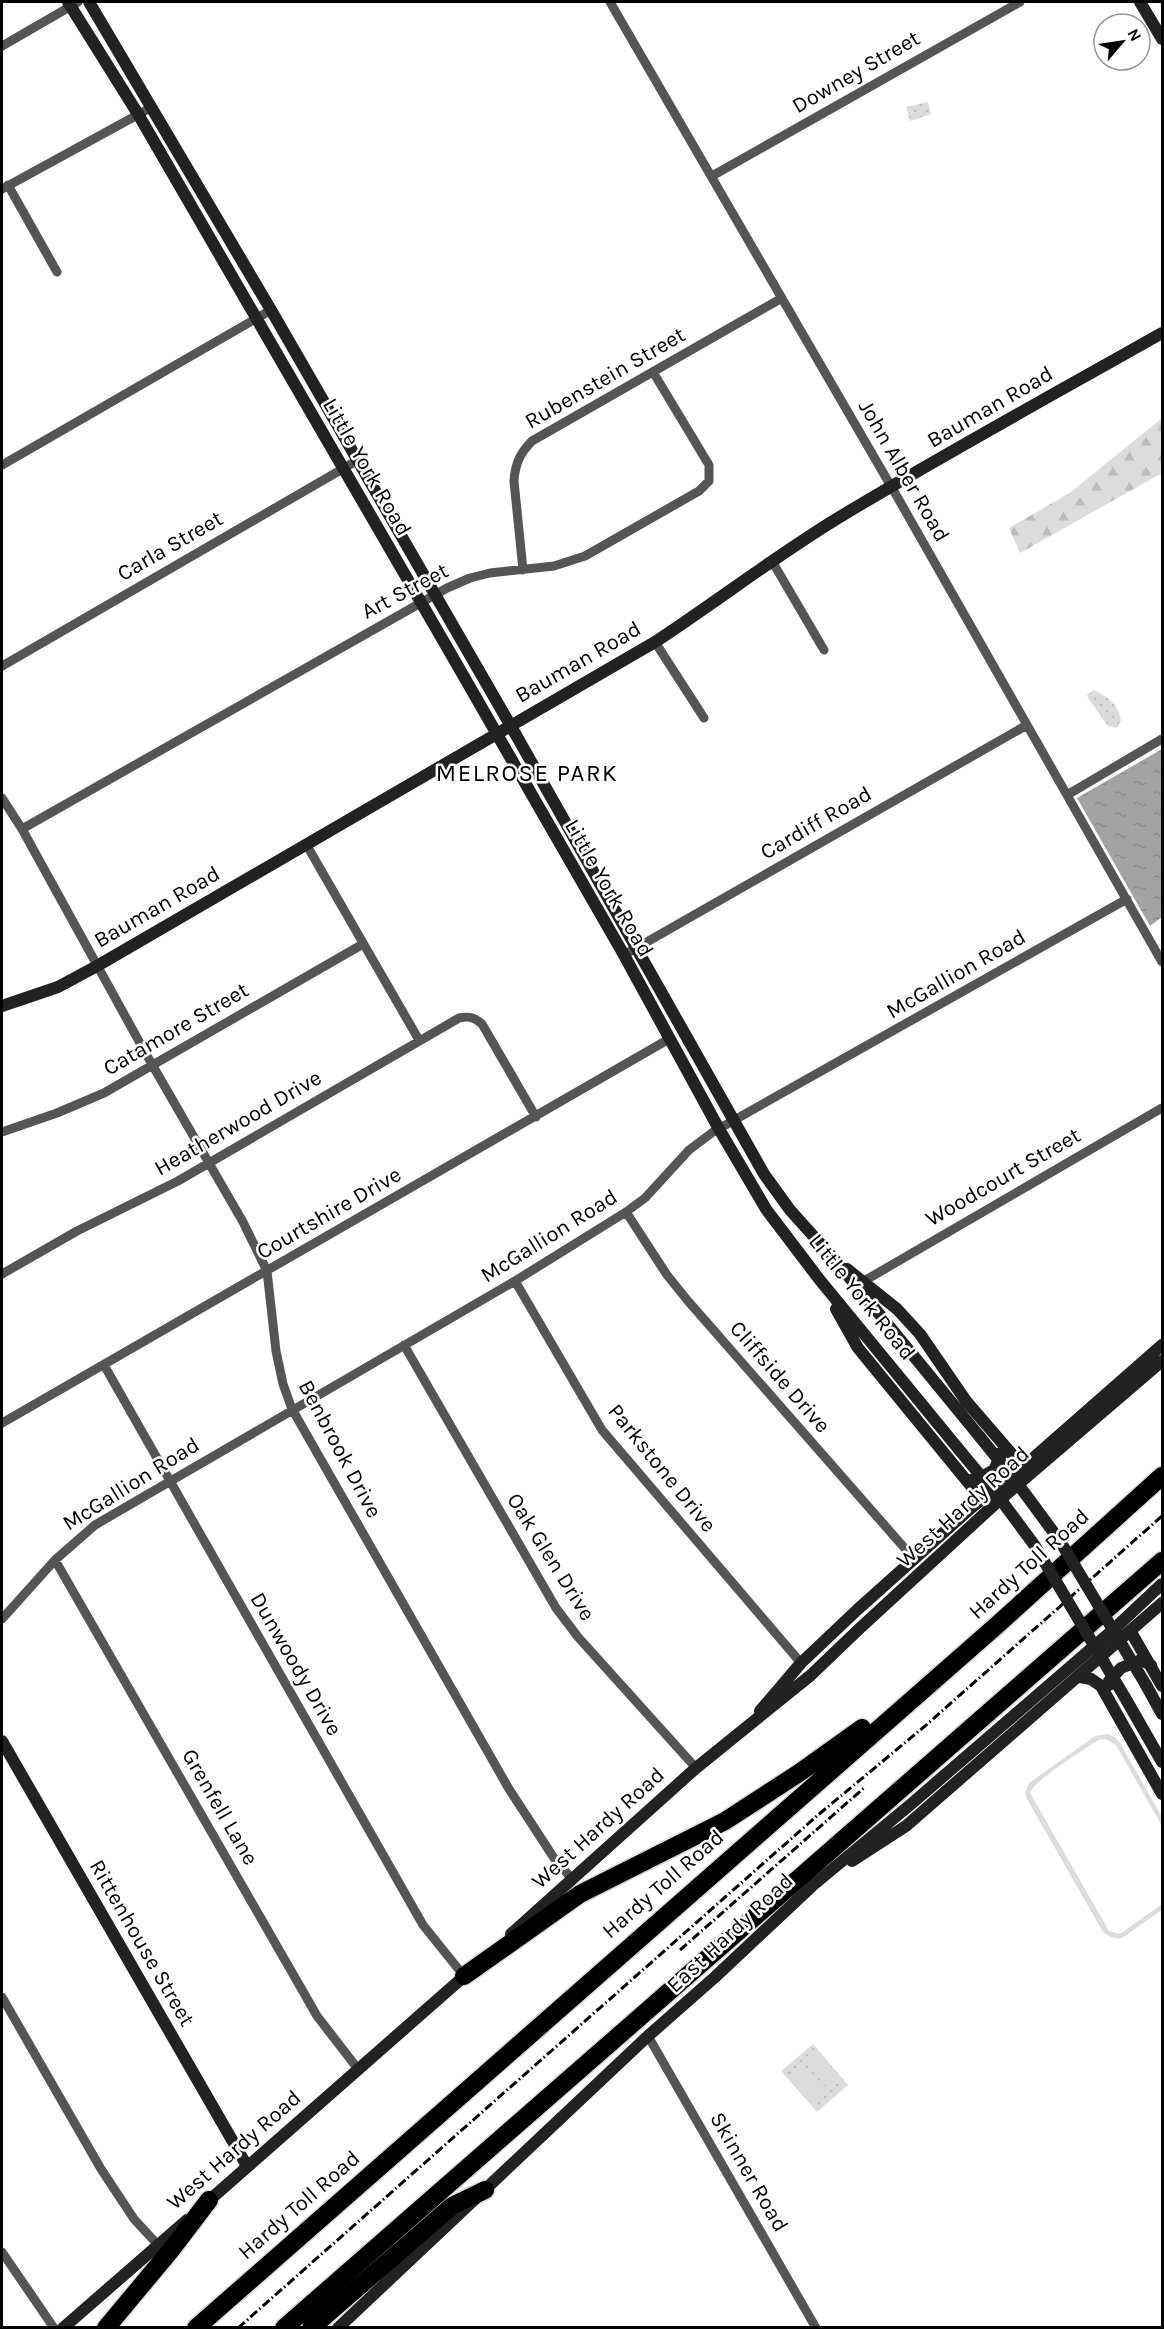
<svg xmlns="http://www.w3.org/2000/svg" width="1164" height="2329" font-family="Karla,sans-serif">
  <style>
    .forest { fill: url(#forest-firs) }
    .park { fill: url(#park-dots) }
    .pitch { fill: #dcdcdc }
    .water { fill: url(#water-ripples) }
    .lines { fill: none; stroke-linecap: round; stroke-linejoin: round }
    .highway-casing { stroke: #dbdbdb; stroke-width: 21 }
    .street { stroke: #555; stroke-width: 9 }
    .secondary { stroke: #222; stroke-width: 12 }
    .highway { stroke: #000; stroke-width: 18 }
    .rail { stroke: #000; stroke-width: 3; stroke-dasharray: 9 3 1.5 3; stroke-linecap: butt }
    .secondary-bridge { stroke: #222; stroke-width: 12 }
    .labels { text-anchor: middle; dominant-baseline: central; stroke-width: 5; stroke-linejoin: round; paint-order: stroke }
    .street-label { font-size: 22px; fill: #000; stroke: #fff }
    .neighbourhood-label { font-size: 24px; letter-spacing: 1.5px; fill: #000; stroke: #fff }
  </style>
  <defs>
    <pattern id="forest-firs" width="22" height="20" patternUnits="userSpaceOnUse" patternTransform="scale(1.5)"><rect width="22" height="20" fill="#dcdcdc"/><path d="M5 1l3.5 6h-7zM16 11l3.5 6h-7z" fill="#bbb"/></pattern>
    <pattern id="park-dots" width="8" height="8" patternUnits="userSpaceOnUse" patternTransform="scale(1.5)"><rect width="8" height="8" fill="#dcdcdc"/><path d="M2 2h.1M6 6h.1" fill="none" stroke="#bbb" stroke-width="1.8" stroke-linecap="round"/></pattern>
    <pattern id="water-ripples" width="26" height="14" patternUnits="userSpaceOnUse" patternTransform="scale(1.5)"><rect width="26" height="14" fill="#a3a3a3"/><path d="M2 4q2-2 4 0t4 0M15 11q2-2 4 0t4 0" fill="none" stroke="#8b8b8b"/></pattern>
  </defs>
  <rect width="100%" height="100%" fill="#fff"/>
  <path class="forest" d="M1162,418V473L1020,553L1009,528L1071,492Z"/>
  <path class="park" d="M928,102L931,114L910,121L906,107Z
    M1094,690C1108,697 1118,704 1121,720L1117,728L1108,726L1088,698L1087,695Z
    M813,2044L848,2085L817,2112L781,2071Z"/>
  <path class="pitch" d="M1107,1734L1115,1737L1120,1743L1162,1817V1826L1116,1745L1106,1739L1098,1740C1085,1749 1033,1781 1030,1793L1109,1931L1120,1934L1162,1904V1910L1122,1938C1114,1939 1109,1937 1103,1932L1027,1799L1025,1793L1029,1783L1095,1736Z
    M818,2052L842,2079L829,2090L805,2063Z
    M801,2066L825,2094L813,2105L789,2077Z"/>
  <path class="water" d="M1162,749V917L1150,926L1077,798Z"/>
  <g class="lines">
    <g class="highway-casing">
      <path id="highway" d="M464,1976L580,1894L725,1821L799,1773L862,1728
        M106,2328L171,2250L209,2200
        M196,2328L996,1626L1162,1476
        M284,2328L1162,1561
        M311,2328L452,2206L485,2190"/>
    </g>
    <path class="street" d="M610,2L899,500L1162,962
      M2,46L78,2
      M712,176L1020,2
      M8,185L57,272
      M2,189L152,107
      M2,465L271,310
      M772,561L824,650
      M523,570L514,481C515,464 520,453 532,441L782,298
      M655,642L704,718
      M2,666L358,460
      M1067,795L1162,739
      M2,798L22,829L146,1054L243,1222L267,1271L276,1351L283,1384L292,1409L509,1789L554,1858L572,1879
      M22,829L447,588L470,578L490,573L554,566L585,556L699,491L709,481V465L653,372
      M306,844L419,1040
      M624,955L1027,725
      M2,1132L57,1113L104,1093L363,944
      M626,1212L667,1275L688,1301L915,1560
      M2,1274L77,1231L178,1181L459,1018C469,1016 474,1017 482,1024L536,1117
      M515,1281L602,1430L801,1663
      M864,1281L1162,1108
      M404,1345L556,1608L578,1637L696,1768
      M104,1365L423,1925L464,1976
      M2,1423L669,1039
      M55,1560L301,1988L317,2016L358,2069
      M2,1619L55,1560L95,1525L515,1281L626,1212L645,1198L689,1150L713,1132L1127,899
      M2,1997L101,2169L134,2219L158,2245
      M648,2036L816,2328
      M2,2252L54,2328"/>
    <path class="secondary" d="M68,2L138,114L448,649L624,955L719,1129L766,1209L819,1279L961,1452
      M89,2L271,310L516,735L764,1174L790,1210L835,1260L980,1437
      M1140,2L1162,39
      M2,1006L58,987L97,966L655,642C719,600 778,554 843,515C948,452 1056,393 1162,333
      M847,1269L897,1309L920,1334L966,1401L1023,1467
      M836,1309L858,1348L971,1486L974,1494L971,1508
      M973,1479L976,1480L994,1470L1001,1455L1000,1453
      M1131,1632L1162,1686
      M1080,1677L1091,1679L1101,1686L1162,1794
      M1109,1685V1681L1121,1668L1141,1660L1151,1665
      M1146,1685L1162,1714
      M1127,1701L1162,1762
      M760,1711L801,1663L857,1610L971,1508L1023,1467L1162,1345
      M2,1741L247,2166
      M852,1861L906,1826L1162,1603
      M511,1934L696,1768L811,1675L859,1629L995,1504L1162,1361
      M205,2204L469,1972
      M63,2328L187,2220
      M338,2328L648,2036L715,1977L812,1886L910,1805L1114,1629L1162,1584"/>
    <use href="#highway" class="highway"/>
    <path class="rail" d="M680,1950L865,1787
      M238,2328L818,1815L925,1726L1162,1516"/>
    <path class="secondary-bridge" d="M980,1437L1018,1484L1060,1541L1146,1685
      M961,1452L1001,1500L1035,1546L1127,1701"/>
  </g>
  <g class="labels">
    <g class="street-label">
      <text transform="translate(856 72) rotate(-30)">Downey Street</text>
      <text transform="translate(605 378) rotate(-30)">Rubenstein Street</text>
      <text transform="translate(990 407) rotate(-30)">Bauman Road</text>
      <text transform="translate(367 467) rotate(60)">Little York Road</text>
      <text transform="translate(904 471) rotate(60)">John Alber Road</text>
      <text transform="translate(170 546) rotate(-30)">Carla Street</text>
      <text transform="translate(405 591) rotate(-28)">Art Street</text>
      <text transform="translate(578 662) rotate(-30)">Bauman Road</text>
      <text transform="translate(816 823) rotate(-30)">Cardiff Road</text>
      <text transform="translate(609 888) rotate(60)">Little York Road</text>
      <text transform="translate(157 907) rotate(-30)">Bauman Road</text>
      <text transform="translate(956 974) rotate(-30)">McGallion Road</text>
      <text transform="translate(176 1029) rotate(-30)">Catamore Street</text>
      <text transform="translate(238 1123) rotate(-30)">Heatherwood Drive</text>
      <text transform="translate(1003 1177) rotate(-30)">Woodcourt Street</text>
      <text transform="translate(329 1213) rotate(-30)">Courtshire Drive</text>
      <text transform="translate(549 1236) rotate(-32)">McGallion Road</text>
      <text transform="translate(862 1297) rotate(51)">Little York Road</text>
      <text transform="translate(780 1377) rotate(49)">Cliffside Drive</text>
      <text transform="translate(340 1449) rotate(62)">Benbrook Drive</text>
      <text transform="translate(662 1468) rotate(51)">Parkstone Drive</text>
      <text transform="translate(131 1484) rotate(-32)">McGallion Road</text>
      <text transform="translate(963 1507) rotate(-42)">West Hardy Road</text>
      <text transform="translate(551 1557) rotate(58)">Oak Glen Drive</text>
      <text transform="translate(1029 1564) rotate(-42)">Hardy Toll Road</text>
      <text transform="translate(296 1664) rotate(60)">Dunwoody Drive</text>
      <text transform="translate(220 1807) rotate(60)">Grenfell Lane</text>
      <text transform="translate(598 1828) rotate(-42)">West Hardy Road</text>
      <text transform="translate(663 1884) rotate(-41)">Hardy Toll Road</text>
      <text transform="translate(730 1933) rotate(-43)">East Hardy Road</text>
      <text transform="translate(142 1943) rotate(60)">Rittenhouse Street</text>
      <text transform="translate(234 2150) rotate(-41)">West Hardy Road</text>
      <text transform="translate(749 2172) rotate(60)">Skinner Road</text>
      <text transform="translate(299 2205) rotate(-41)">Hardy Toll Road</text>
    </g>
    <g class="neighbourhood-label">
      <text x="527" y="773">MELROSE PARK</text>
    </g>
  </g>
  <rect width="1164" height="2329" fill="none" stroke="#000000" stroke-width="6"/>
  <g transform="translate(1122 42) rotate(61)"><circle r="28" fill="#ffffff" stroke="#999999" stroke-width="1.5"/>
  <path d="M0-4.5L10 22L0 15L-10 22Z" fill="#000000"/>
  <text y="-9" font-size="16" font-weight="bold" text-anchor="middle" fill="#000000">N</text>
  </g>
</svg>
